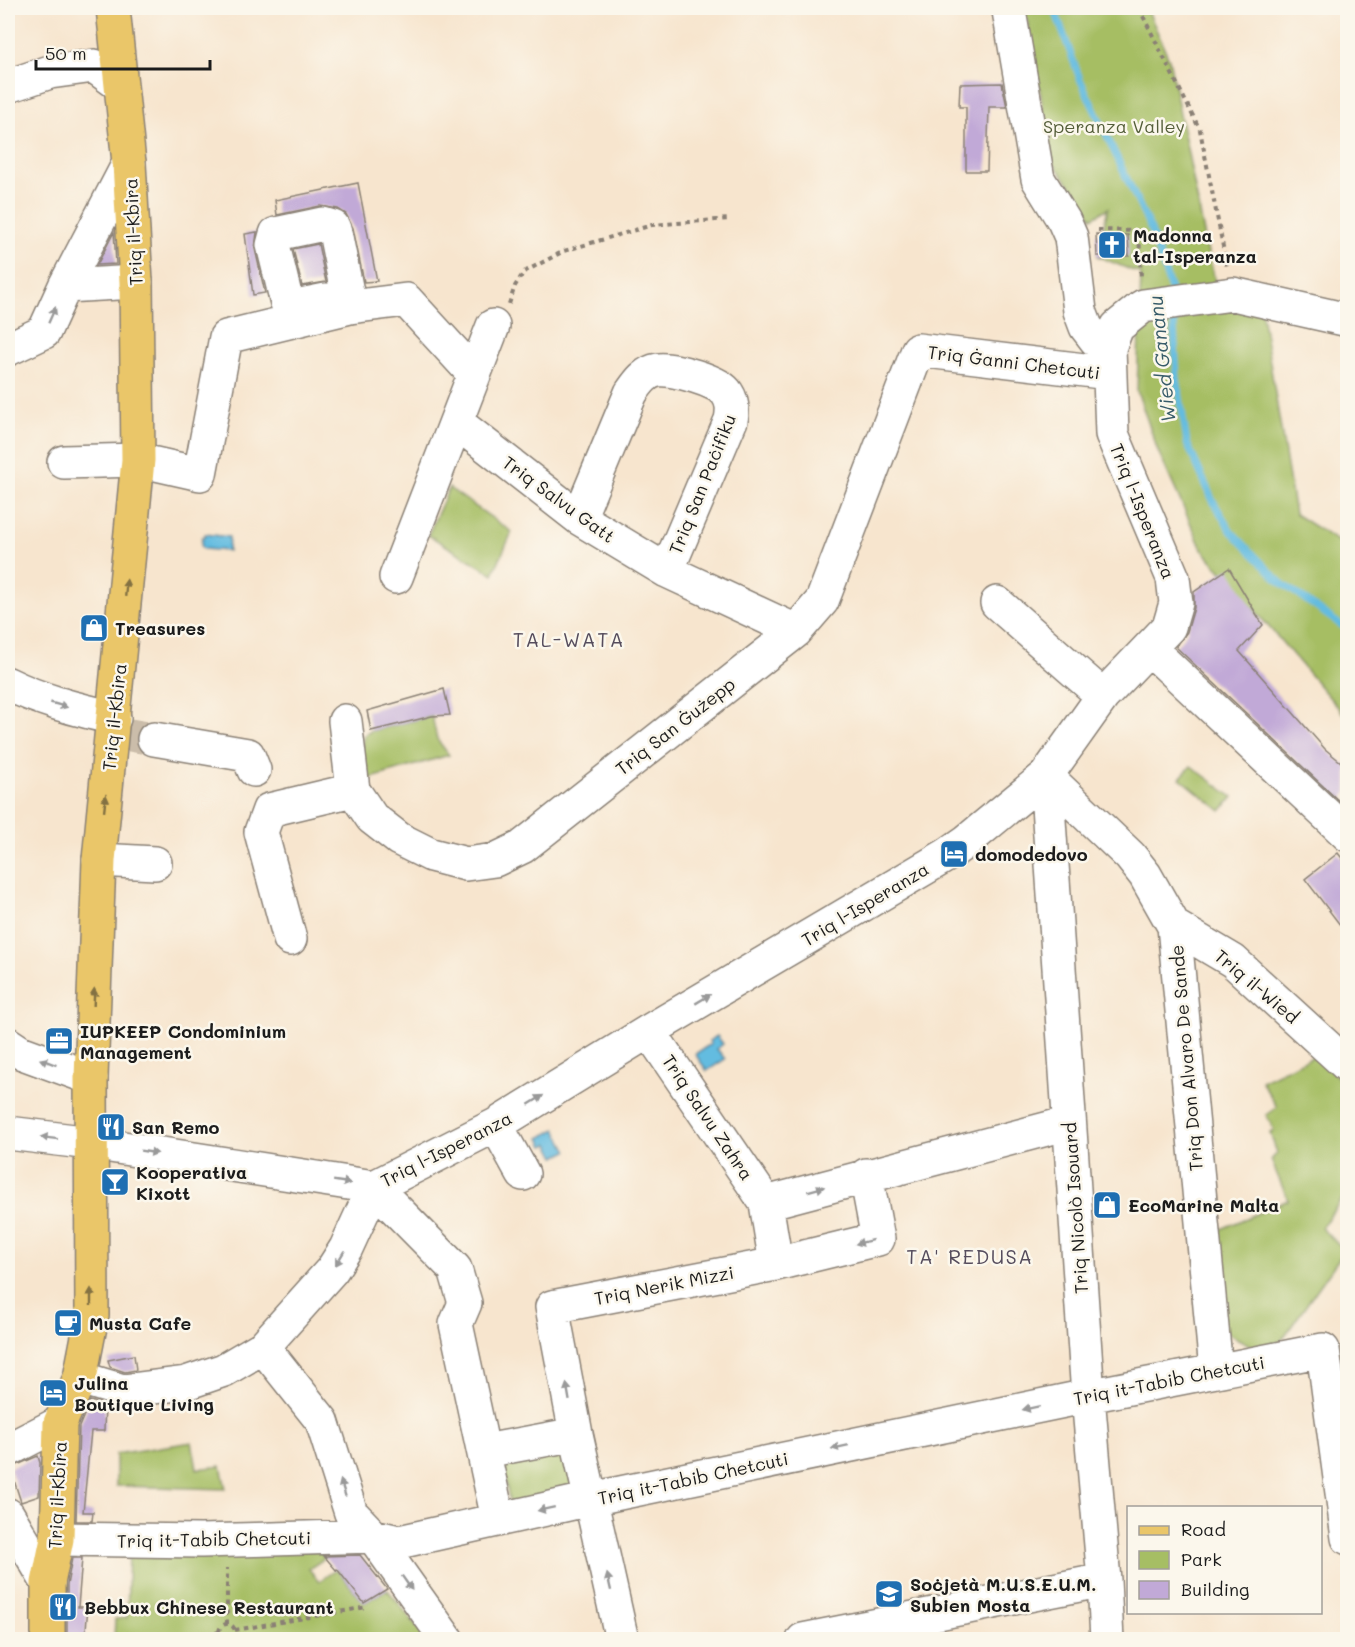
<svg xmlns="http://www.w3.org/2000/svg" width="1355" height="1647" font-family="Mali,sans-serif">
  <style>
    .green { fill: #a6be64; stroke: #616d40; stroke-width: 1.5 }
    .water { fill: #63bce0; stroke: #406c7e; stroke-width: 1.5 }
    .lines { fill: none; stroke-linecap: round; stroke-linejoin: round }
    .stream { stroke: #63bce0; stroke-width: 7 }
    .building { fill: #c1a9d7 }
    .minor-tunnel { stroke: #cbbdaa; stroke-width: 33; stroke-dasharray: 33 16; stroke-linecap: butt }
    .minor-casing { stroke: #8a8075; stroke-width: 36 }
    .major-casing { stroke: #8a8075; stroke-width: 36 }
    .path { stroke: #8a8075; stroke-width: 4; stroke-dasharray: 4.5 4.5; stroke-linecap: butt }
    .minor { stroke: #fff; stroke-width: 33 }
    .major { stroke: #eac669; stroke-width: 33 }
    .oneway { fill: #999 }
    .oneway2 { fill: #837142 }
    .labels { text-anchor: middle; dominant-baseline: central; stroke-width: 5; stroke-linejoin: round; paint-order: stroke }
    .park-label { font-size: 18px; fill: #535d39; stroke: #fbf7ec }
    .street-label { font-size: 18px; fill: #1c1c1c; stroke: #fbf7ec }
    .poi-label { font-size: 18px; font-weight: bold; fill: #1c1c1c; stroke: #fbf7ec; text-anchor: start }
    .water-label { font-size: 20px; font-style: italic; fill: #385c6a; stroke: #fbf7ec }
    .neighbourhood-label { font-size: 20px; letter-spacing: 1.5px; fill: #564d5d; stroke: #fbf7ec }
  </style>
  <rect width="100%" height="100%" fill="#fbf7ec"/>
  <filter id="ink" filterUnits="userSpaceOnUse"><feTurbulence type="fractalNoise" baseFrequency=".0167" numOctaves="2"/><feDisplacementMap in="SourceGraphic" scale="12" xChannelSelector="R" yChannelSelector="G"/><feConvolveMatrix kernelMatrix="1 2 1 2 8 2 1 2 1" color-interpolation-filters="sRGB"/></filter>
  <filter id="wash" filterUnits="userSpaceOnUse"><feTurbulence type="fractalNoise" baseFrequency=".008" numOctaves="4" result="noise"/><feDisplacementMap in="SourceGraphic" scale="24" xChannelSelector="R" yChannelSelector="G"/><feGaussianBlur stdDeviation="1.35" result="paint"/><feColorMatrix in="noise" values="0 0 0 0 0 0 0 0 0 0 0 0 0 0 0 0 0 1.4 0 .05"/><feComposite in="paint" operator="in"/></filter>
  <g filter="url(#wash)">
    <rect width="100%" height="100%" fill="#f7e5ce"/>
    <path class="green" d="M1025,8H1147L1169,59L1209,258L1222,305L1261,308L1295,514L1347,547V718L1202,549L1158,451L1137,391L1141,274L1097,256L1108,208L1092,218L1074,190L1050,159L1042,102Z
      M449,488L512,532L493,574L428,535Z
      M432,716L437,739L449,755L368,779L359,761L364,735L371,731Z
      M1191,766L1233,797L1221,811L1180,778Z
      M1316,1055L1347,1087V1192L1321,1228L1345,1250L1281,1341L1257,1349L1219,1329L1212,1233L1288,1200L1271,1160L1277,1153L1270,1133L1274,1130L1266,1115L1277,1107L1261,1081Z
      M192,1442L197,1469L221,1466L226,1489L116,1486V1454Z
      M567,1454L575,1498L511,1510L503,1466Z
      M319,1550L325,1558L309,1569L319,1581L337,1569L364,1603L387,1589L427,1639L114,1640L115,1619L127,1618L129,1551Z"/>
    <path class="water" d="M205,534L229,537L228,551L204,549L201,547L202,537H205Z
      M717,1036L723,1044L717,1049L725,1059L707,1071L695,1054L711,1044L709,1041Z
      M556,1129L568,1151L556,1157L549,1144L544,1146L540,1138Z"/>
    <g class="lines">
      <path class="stream" d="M1054,8L1080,79L1151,230L1172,293
        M1173,310L1177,377L1187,443L1213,501L1231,531L1280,582L1348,630"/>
    </g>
    <g id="blocks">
      <path class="building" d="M1002,83L1007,107H989L987,171H966V107H959L960,84Z
        M358,183L377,281L364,282L353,228L346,214L338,209L320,206L277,215L275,200Z
        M114,232L116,264L97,265Z
        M257,232L255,249L265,293L253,295L245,234Z
        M1096,234L1128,235L1129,256H1097Z
        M318,244L326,282L302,286L293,249Z
        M1229,568L1263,625L1239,651L1325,749L1347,767V792L1340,802L1176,647L1187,632L1194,608V592Z
        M444,689L450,715L432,716L371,731L367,711Z
        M1338,853L1347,865V934L1305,879Z
        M134,1355L136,1370L125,1372L110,1367L108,1360Z
        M90,1401L105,1405L104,1431H91L83,1512H93L92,1521H76L79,1427Z
        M38,1456L40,1463L39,1496L21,1502L10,1468Z
        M360,1555L387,1589L364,1603L337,1569L336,1570L324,1556Z
        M72,1558H82L78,1607H88L85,1640H67V1585Z"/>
    </g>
  </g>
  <g filter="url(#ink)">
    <use href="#blocks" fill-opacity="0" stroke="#8a8075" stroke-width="1.5"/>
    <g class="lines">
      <path class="minor-tunnel" d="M112,732L154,739"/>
      <g class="minor-casing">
        <path id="minor" d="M1009,11L1038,179L1064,221L1071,237L1080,311L1086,327L1096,340L1109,348
          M8,86L50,72L94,66L120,85
          M65,286L136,282
          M326,300L296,306L287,303L273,245L276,234L323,224L333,227L335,232L350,307
          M8,349L44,332L65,286L129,163
          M456,422L579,518L667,571L796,631
          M64,462L138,460L200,474L226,337L350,307L406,300L474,374
          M579,518L631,393C638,383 645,372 658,370C672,368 720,381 727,393C733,402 733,410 731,420L667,571
          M396,577L493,326
          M997,603L1103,696
          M1150,649L1348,835
          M8,684C42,701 77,709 114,718
          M345,721L353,790L372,818L399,839L431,855L466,864L495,860L522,847L796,631L822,601L918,350L1109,373
          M154,739L248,755L254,770
          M1046,776L1088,1396L1104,1580L1107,1640
          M1046,776L1130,856L1145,875L1174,926L1233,961L1348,1066
          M99,860L155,863
          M1174,926L1216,1370
          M290,939L261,832L269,810L353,790
          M649,1031L766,1203L776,1264
          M8,1044L20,1052L91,1078
          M496,1125L523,1174
          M8,1133L91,1143L374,1187L496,1125L649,1031L947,855L967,841L1046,776L1103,696L1169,627L1176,603L1173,578L1112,434L1109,348L1117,327L1143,306L1233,294L1348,320
          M766,1203L1069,1123
          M263,1347L322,1421L351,1513L373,1536L447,1640
          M80,1378L123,1391L186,1383L224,1370L263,1347L332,1270L346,1248L374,1187L455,1269L465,1303L456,1324L498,1519
          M8,1450L60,1423
          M485,1451L576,1434
          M8,1515L48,1583
          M57,1539L201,1541L373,1536L399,1542L591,1499L1088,1396L1323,1350L1348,1538
          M622,1640L576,1434L552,1307L776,1264L878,1239L866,1175
          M803,1640L1104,1580"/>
      </g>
      <g class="major-casing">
        <path id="major" d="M48,1640V1583L57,1539L60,1423L80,1378L92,1316L91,1078L99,860L138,460L136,282L129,163L113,8"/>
      </g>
      <path class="path" d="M1139,8L1200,130L1227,267
        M240,10L248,8
        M1098,230L1139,231L1141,278
        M509,304L515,286L524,272L564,251L652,225L729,219
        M227,1624V1568
        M219 1632a8 8 0 1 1 16 0a8 8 0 1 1-16 0Z
        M235,1630L367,1607
        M180,1640L220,1632"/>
      <use href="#minor" class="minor"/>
      <use href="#major" class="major"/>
    </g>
    <defs><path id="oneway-solid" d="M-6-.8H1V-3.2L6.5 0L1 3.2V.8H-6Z" transform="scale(1.5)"/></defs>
    <g class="oneway">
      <use href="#oneway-solid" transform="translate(52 315) rotate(-66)"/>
      <use href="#oneway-solid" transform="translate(59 705) rotate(16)"/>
      <use href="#oneway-solid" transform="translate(703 999) rotate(-31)"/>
      <use href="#oneway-solid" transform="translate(48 1062) rotate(-160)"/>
      <use href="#oneway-solid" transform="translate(536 1100) rotate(-32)"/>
      <use href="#oneway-solid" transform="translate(49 1138) rotate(-173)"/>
      <use href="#oneway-solid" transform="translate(149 1152) rotate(9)"/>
      <use href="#oneway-solid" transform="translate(342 1182) rotate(9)"/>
      <use href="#oneway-solid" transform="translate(816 1189) rotate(-15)"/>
      <use href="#oneway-solid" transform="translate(864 1242) rotate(166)"/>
      <use href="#oneway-solid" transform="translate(340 1258) rotate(121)"/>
      <use href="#oneway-solid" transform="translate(568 1392) rotate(-100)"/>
      <use href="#oneway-solid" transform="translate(1031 1408) rotate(168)"/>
      <use href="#oneway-solid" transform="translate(840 1447) rotate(168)"/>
      <use href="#oneway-solid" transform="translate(343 1488) rotate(-107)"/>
      <use href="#oneway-solid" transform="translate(546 1509) rotate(168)"/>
      <use href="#oneway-solid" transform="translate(609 1582) rotate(-103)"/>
      <use href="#oneway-solid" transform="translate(407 1583) rotate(55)"/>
    </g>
    <g class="oneway2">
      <use href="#oneway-solid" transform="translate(126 588) rotate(-85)"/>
      <use href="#oneway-solid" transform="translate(105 803) rotate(-84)"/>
      <use href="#oneway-solid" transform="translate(94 997) rotate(-88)"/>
      <use href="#oneway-solid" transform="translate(91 1297) rotate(-90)"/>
    </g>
  </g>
  <defs>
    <g id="church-square" transform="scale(1.5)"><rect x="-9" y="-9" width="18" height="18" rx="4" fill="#1f6fb2" stroke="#fbf7ec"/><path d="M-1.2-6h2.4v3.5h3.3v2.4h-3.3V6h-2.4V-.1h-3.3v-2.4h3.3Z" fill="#fff"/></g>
    <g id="shop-square" transform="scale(1.5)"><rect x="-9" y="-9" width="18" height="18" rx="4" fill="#1f6fb2" stroke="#fbf7ec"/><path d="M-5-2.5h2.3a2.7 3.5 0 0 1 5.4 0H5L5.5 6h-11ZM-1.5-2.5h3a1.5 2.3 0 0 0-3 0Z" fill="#fff"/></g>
    <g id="hotel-square" transform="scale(1.5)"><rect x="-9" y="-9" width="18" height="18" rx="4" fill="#1f6fb2" stroke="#fbf7ec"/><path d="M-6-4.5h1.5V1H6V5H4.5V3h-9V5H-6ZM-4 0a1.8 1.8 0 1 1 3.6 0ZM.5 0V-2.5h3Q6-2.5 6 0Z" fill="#fff"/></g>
    <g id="office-square" transform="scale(1.5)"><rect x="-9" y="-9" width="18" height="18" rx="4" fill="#1f6fb2" stroke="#fbf7ec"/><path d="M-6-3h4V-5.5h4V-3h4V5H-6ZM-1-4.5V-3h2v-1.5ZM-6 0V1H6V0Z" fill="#fff"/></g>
    <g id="restaurant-square" transform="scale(1.5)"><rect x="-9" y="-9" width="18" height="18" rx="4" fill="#1f6fb2" stroke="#fbf7ec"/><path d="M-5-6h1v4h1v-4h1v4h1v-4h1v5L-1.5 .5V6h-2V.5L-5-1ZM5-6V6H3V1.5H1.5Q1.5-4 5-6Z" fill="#fff"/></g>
    <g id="bar-square" transform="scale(1.5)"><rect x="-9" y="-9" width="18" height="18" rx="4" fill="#1f6fb2" stroke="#fbf7ec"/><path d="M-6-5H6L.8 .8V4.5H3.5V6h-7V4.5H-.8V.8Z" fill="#fff"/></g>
    <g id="cafe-square" transform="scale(1.5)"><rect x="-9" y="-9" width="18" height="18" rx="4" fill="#1f6fb2" stroke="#fbf7ec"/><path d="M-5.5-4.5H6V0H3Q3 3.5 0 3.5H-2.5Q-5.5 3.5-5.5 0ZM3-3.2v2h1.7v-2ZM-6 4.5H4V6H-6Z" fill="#fff"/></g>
    <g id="school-square" transform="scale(1.5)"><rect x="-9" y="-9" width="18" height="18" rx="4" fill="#1f6fb2" stroke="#fbf7ec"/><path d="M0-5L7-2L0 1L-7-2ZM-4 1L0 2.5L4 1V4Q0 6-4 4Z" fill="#fff"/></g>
  </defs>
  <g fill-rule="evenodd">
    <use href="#church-square" x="1112" y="245"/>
    <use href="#shop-square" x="94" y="628"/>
    <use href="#hotel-square" x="954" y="854"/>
    <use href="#office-square" x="59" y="1041"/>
    <use href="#restaurant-square" x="111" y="1127"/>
    <use href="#bar-square" x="115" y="1182"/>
    <use href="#shop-square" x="1107" y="1205"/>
    <use href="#cafe-square" x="68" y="1323"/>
    <use href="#hotel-square" x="53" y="1393"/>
    <use href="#school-square" x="889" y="1594"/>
    <use href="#restaurant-square" x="63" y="1607"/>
  </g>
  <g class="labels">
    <g class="park-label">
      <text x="1114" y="126">Speranza Valley</text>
    </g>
    <g class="street-label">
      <text transform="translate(133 232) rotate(-93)">Triq il-Kbira</text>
      <text transform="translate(1014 362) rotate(7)">Triq Ġanni Chetcuti</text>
      <text transform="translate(702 484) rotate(-68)">Triq San Paċifiku</text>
      <text transform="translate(559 499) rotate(36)">Triq Salvu Gatt</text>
      <text transform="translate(1143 511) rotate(68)">Triq l-Isperanza</text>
      <text transform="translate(114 717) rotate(-84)">Triq il-Kbira</text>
      <text transform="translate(675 726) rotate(-38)">Triq San Ġużepp</text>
      <text transform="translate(865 904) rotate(-31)">Triq l-Isperanza</text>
      <text transform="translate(1257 986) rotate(40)">Triq il-Wied</text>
      <text transform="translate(1186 1058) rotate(-95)">Triq Don Alvaro De Sande</text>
      <text transform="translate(708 1117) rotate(56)">Triq Salvu Zahra</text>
      <text transform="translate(446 1149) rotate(-27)">Triq l-Isperanza</text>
      <text transform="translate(1075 1208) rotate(-94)">Triq Nicolò Isouard</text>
      <text transform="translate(664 1285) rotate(-11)">Triq Nerik Mizzi</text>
      <text transform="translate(1169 1380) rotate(-11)">Triq it-Tabib Chetcuti</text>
      <text transform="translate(693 1478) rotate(-12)">Triq it-Tabib Chetcuti</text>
      <text transform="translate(57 1495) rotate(-87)">Triq il-Kbira</text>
      <text transform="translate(214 1539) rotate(-1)">Triq it-Tabib Chetcuti</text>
    </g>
    <g class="poi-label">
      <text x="1133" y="235">Madonna<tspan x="1133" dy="21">tal-Isperanza</tspan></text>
      <text x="115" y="628">Treasures</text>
      <text x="975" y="854">domodedovo</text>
      <text x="80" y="1031">IUPKEEP Condominium<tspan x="80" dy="21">Management</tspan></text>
      <text x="132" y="1127">San Remo</text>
      <text x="136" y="1172">Kooperativa<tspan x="136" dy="21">Kixott</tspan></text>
      <text x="1128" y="1205">EcoMarine Malta</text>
      <text x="89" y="1323">Musta Cafe</text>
      <text x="74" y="1383">Julina<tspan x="74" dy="21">Boutique Living</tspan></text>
      <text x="910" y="1584">Soċjetà M.U.S.E.U.M.<tspan x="910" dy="21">Subien Mosta</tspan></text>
      <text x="84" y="1607">Bebbux Chinese Restaurant</text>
    </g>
    <g class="water-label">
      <text transform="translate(1161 359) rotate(-96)">Wied Gananu</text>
    </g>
    <g class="neighbourhood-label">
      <text x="569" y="639">TAL-WATA</text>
      <text x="970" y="1256">TA' REDUSA</text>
    </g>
  </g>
  <rect width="1355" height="1647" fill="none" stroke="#fbf7ec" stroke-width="30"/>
  <rect x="1127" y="1506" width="195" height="108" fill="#fbf7ec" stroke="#a29f99" stroke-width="1.5"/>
  <rect x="1139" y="1526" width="30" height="9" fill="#eac669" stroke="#a29f99" stroke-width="1.5"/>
  <text x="1181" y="1536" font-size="18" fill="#1c1c1c">Road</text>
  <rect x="1139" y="1551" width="30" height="18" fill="#a6be64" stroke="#a29f99" stroke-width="1.5"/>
  <text x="1181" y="1566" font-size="18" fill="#1c1c1c">Park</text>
  <rect x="1139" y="1581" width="30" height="18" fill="#c1a9d7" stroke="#a29f99" stroke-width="1.5"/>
  <text x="1181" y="1596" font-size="18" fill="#1c1c1c">Building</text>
  <path d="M36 60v9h174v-9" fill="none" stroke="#1c1c1c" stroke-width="3"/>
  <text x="45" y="60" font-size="18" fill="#1c1c1c" stroke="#fbf7ec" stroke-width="4.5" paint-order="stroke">50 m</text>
</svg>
